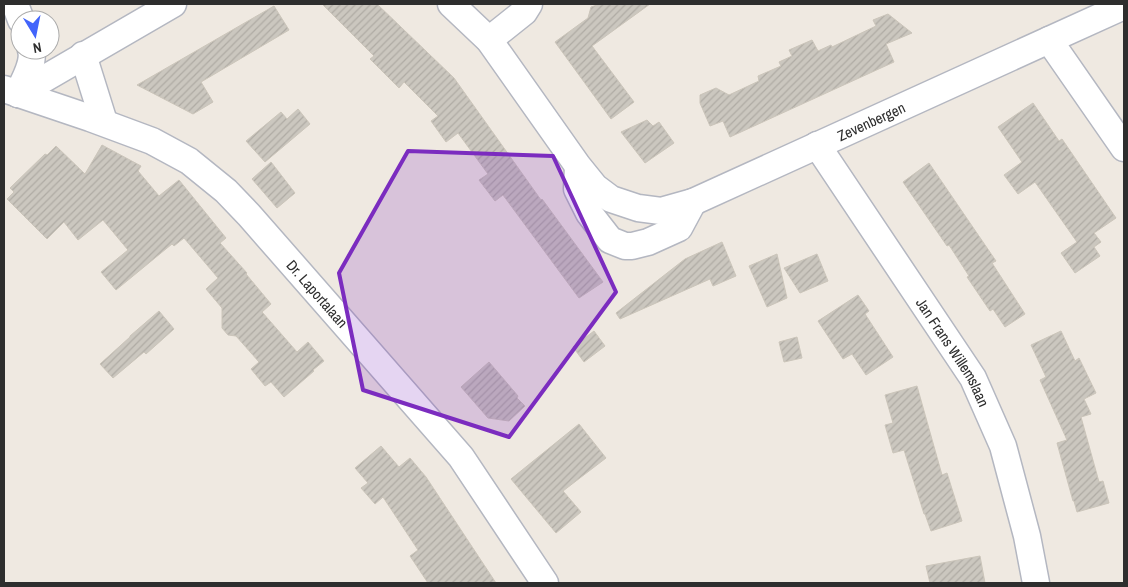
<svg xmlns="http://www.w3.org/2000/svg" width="1128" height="587" font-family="'Archivo Narrow',sans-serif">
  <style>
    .building { fill: url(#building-hatch); stroke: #cbc5ba }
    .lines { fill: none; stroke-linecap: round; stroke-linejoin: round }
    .street-casing { stroke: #b4b7c1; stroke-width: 29 }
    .street { stroke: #fff; stroke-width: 26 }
    .marked { fill: #7b2cbf; fill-opacity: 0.2; stroke: #7b2cbf; stroke-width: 4; stroke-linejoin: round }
    .labels { text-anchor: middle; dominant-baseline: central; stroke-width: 4; stroke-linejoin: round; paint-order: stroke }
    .street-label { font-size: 15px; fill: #2e2e2e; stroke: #fff }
  </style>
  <defs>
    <pattern id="building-hatch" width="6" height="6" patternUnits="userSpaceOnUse" patternTransform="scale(1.25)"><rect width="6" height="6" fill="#cbc7bf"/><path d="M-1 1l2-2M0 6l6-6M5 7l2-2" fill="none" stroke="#afaba4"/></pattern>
  </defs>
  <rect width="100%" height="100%" fill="#efe9e1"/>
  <path class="building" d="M322,4H377L454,78L541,200L542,199L603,282L579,298L503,195L495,201L479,180L488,174L458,133L446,142L431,121L438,116L404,82L399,88L370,59L374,56Z
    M600,4H650L592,46L634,102L611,119L555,42L588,18L591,7Z
    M274,6L289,30L201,82L213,102L193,114L137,85Z
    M888,14L912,33L886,44L894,62L730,137L723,121L710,126L700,103V95L716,88L729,95L759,81L758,76L781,66L779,62L792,56L789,50L812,40L818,51L831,45L832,47L876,26L873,20Z
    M1033,103L1059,141L1062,139L1116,218L1094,233L1101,242L1094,247L1100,256L1075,273L1061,253L1077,242L1035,182L1018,194L1004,175L1022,162L998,127Z
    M298,109L310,124L265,162L246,141L281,112L287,119Z
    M647,120L653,126L659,122L674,143L645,163L621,132Z
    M102,145L141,166L138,171L159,196L179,180L226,238L220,243L247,273L246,274L271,304L262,312L297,352L308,342L324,361L313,370L314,371L284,397L271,382L265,386L251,369L259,362L236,336L228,335L222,328V308L206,289L218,278L184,238L174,246L172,244L116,290L101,272L128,250L103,220L78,240L64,222L47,239L7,199L14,192L10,188L45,154L47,155L56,146L85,174Z
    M271,162L295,193L277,208L252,179Z
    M929,163L996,261L992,263L1025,314L1005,327L993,309L990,311L967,277L969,276L949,245L947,246L903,182Z
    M722,242L736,276L713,286L710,279L620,319L616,313L685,259Z
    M777,254L787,298L767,307L749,266Z
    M817,254L828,281L800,293L784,268Z
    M858,295L869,311L865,314L893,357L866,375L852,354L843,359L818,321Z
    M159,311L174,329L146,354L144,352L113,378L100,364L130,337V336Z
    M594,331L605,346L584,362L573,347Z
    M1061,331L1075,361L1079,358L1096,393L1084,399L1091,414L1081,417L1099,482L1103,481L1109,503L1077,512L1074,501H1073L1057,443L1067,440L1040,380L1046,377L1031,345Z
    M797,337L802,358L784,362L779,342Z
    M489,362L518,396L517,398L525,406L509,421L488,418L461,387Z
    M917,386L942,475L947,473L962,521L931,531L925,514H924L904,450L893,453L885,425L893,423L885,395Z
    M579,424L606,458L563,491L581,512L556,533L511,479Z
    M381,446L399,467L410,458L426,477L496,583H428L410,556L418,550L383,497L375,504L361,488L368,483L355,468Z
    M980,556L985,583H930L926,566Z"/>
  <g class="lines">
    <g class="street-casing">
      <g id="street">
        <path d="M15,4L21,20"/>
        <path id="s1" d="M451,4L489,40L578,166L595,187L611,199L638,208L661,211L693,202L1049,40"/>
        <path d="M1124,6L1049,40L1124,148"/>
        <path d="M489,40L524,12L529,4"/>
        <path d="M83,55L104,122"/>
        <path id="s2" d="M4,89L90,118L152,141L189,161L226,191L249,215L461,457L545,583"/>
        <path d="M18,94L173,4"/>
        <path d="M18,94C23,81 35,64 31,50"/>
        <path id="s3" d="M817,145L973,378L1003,446L1027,536L1036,583"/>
        <path d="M578,167L577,189L589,213L610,240L625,246H632L648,242L679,228L693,202"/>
      </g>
    </g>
    <use href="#street" class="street"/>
  </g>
  <path class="marked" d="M408,151L553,156L616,292L509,437L363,390L339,273Z"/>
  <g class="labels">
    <g class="street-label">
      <text stroke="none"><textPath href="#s1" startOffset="534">Zevenbergen</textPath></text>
      <text stroke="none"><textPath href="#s2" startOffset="384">Dr. Laportalaan</textPath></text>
      <text stroke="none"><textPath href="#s3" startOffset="248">Jan Frans Willemslaan</textPath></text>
    </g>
  </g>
  <rect width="1128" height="587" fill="none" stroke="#2e2e2e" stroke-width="10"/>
  <g transform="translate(35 35) rotate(170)"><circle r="24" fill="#ffffff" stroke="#ababab"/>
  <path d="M0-4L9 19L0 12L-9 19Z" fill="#4264fb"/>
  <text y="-8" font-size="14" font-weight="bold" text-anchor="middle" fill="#2e2e2e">N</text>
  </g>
</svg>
